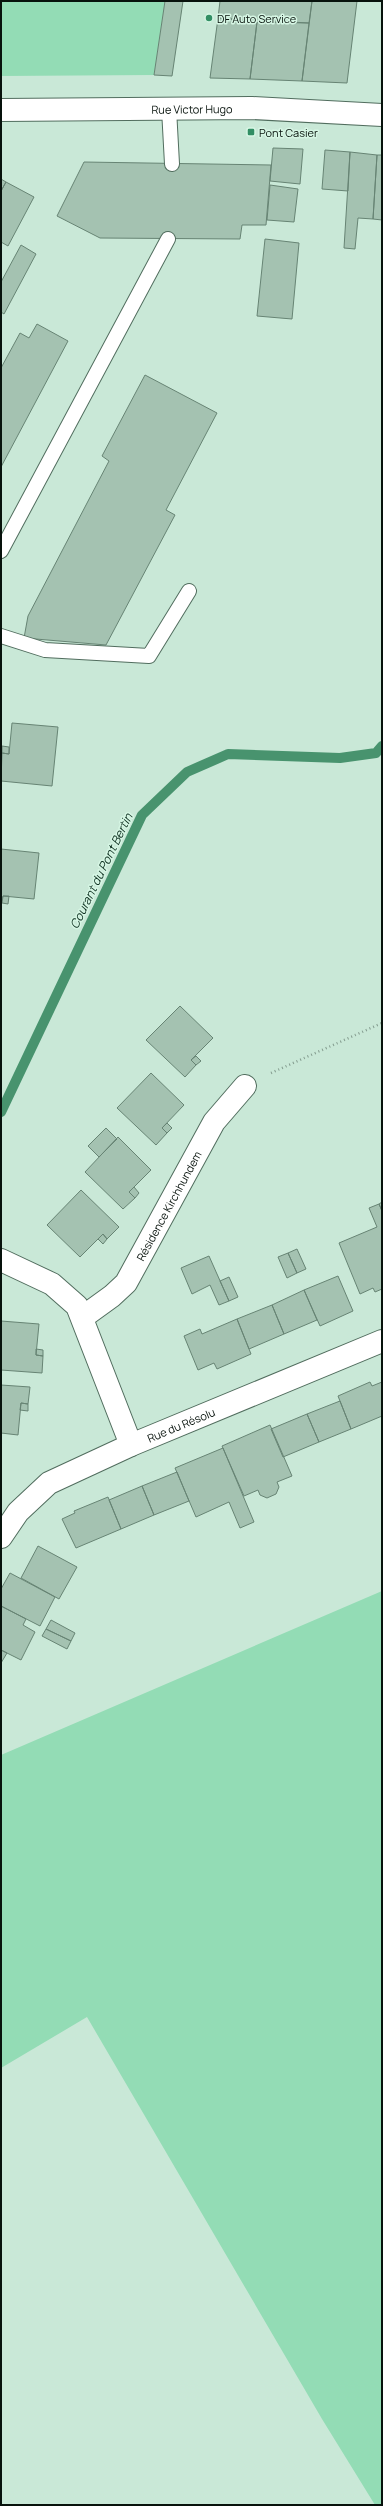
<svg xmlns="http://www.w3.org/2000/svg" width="383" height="2506" font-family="Manrope,sans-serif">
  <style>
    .green { fill: #93dcb5 }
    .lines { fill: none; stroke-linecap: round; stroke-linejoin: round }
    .stream { stroke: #48936e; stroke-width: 10 }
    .building { fill: #a4c2b1; stroke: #678474 }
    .lane-casing { stroke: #516d5e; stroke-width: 16 }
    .street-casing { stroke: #516d5e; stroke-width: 24 }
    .secondary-casing { stroke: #516d5e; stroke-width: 24 }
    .path { stroke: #849c8f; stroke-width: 2.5; stroke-dasharray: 1 3; stroke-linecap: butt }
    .lane { stroke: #fff; stroke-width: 14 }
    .street { stroke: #fff; stroke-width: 22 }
    .secondary { stroke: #fff; stroke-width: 22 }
    .poi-dot { fill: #328e64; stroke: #d6f6e4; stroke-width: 1.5 }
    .labels { text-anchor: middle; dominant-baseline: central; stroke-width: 3; stroke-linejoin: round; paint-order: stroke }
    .poi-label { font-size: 11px; fill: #07120c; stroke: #d6f6e4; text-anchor: start }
    .street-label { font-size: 11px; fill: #07120c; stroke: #d6f6e4 }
    .water-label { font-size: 12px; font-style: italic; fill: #0f3121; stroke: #d6f6e4 }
  </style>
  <rect width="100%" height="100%" fill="#c9e8d7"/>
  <path class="green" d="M1,1H165L154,75L1,76Z
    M382,1591V2505H375L322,2419L87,2017L1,2068V1755Z"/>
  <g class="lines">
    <path class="stream" d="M1,1112L142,815L187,772L228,754L340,758L376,753L382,746"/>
  </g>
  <path class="building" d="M165,1H183L172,76L154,75Z
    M220,1H312L309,23L218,18Z
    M312,1H357L347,83L302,81Z
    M218,18L257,22L250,79L210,78Z
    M257,22L309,23L302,81L250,79Z
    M273,148L303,149L300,184L270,181Z
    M325,150L350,152L348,191L322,189Z
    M350,152L377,155L373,219L358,218L355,249L344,248Z
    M377,155H382V220L373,219Z
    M84,162L271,165L266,225H242L240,239L100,238L57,216Z
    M1,179L6,182L1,191Z
    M6,182L34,197L8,246L1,242V191Z
    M270,185L298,189L294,222L267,220Z
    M265,239L299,243L292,319L257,316Z
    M21,245L36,254L4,314L1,312V282Z
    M37,324L68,341L1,467V368L20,333L29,338Z
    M145,375L217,413L166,510L175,515L106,645L24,638L28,616L109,461L102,456Z
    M12,723L58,727L52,786L1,781L2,753L9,754Z
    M2,746L9,747V754L2,753Z
    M1,849L39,853L34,899L3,896L1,903Z
    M3,896H9L8,904L2,903Z
    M180,1006L213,1038L191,1060L196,1065L185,1077L146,1040Z
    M196,1056L201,1061L196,1065L191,1060Z
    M151,1073L184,1105L162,1128L167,1133L156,1145L117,1108Z
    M167,1123L172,1128L167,1133L162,1128Z
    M106,1128L117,1139L99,1157L88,1146Z
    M118,1137L151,1170L129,1192L135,1198L123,1209L85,1172Z
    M134,1187L139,1193L135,1198L129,1192Z
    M81,1190L119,1227L107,1239L103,1234L80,1257L47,1225Z
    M382,1202V1211L379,1204Z
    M379,1204L382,1211V1289L375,1292L373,1288L360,1294L339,1243L377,1227L369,1208Z
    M103,1234L107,1239L103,1244L98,1239Z
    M297,1249L306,1269L297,1273L288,1253Z
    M288,1253L297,1273L287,1278L278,1257Z
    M209,1256L229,1301L219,1305L210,1285L192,1294L181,1268Z
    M338,1276L353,1311L320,1326L304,1290Z
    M229,1277L238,1297L229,1301L220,1281Z
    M304,1290L317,1320L284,1334L272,1305Z
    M272,1305L284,1334L249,1349L237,1319Z
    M237,1319L251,1354L217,1369L214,1363L198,1370L184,1336L200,1329L202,1334Z
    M1,1321L39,1324L36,1355L43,1356L42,1373L1,1370Z
    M36,1349L43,1350V1356L36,1355Z
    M370,1382L372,1386L382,1382V1416L351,1429L338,1396Z
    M1,1385L30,1387L28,1404L21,1403L18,1435L1,1433Z
    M340,1401L351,1429L319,1442L307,1414Z
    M21,1403L28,1404V1411L20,1410Z
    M307,1414L319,1442L283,1457L271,1429Z
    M270,1425L292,1476L277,1482L279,1487L276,1494L267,1498L260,1495L258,1490L244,1496L222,1446Z
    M223,1448L254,1522L240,1528L229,1502L196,1517L175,1468Z
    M177,1472L189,1501L154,1515L142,1486Z
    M142,1486L154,1515L121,1529L109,1500Z
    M108,1497L121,1529L76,1548L62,1519L75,1513L74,1511Z
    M38,1546L77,1567L59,1599L21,1578Z
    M10,1573L55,1597L40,1626L1,1606V1589Z
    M1,1606L26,1619L23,1625L35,1632L21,1660L1,1650Z
    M51,1620L75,1633L71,1641L46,1629Z
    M46,1629L71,1641L67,1649L42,1636Z
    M1,1650L7,1653L1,1663Z"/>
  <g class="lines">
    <g class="lane-casing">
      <path id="lane" d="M169,109L172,164
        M1,551L168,239
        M1,636L45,650L149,656L189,591"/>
    </g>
    <g class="street-casing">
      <g id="street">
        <path d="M1,1260L52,1284L77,1306L131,1445"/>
        <path id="s1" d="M83,1317L112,1296L126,1283L214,1122L245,1086"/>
        <path id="s2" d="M1,1537L18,1512L49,1483L131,1445L382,1341"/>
      </g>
    </g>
    <g class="secondary-casing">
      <g id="secondary">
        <path id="s3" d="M1,110L252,108L382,115"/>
      </g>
    </g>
    <path class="path" d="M271,1073L382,1023"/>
    <use href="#lane" class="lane"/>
    <use href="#street" class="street"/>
    <use href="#secondary" class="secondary"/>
  </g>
  <g class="poi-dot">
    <circle cx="209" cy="18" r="4"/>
    <rect x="247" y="128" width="8" height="8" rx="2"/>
  </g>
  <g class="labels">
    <g class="poi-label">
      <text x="217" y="18">DF Auto Service</text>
      <text x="259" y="132">Pont Casier</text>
    </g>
    <g class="street-label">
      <text stroke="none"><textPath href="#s3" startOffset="191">Rue Victor Hugo</textPath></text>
      <text stroke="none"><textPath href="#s1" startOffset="143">Résidence Kirchhundem</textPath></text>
      <text stroke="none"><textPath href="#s2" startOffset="217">Rue du Résolu</textPath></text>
    </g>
    <g class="water-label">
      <text transform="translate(101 871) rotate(-64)">Courant du Pont Bertin</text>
    </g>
  </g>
  <rect width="383" height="2506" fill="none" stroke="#07120c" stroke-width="4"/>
</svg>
